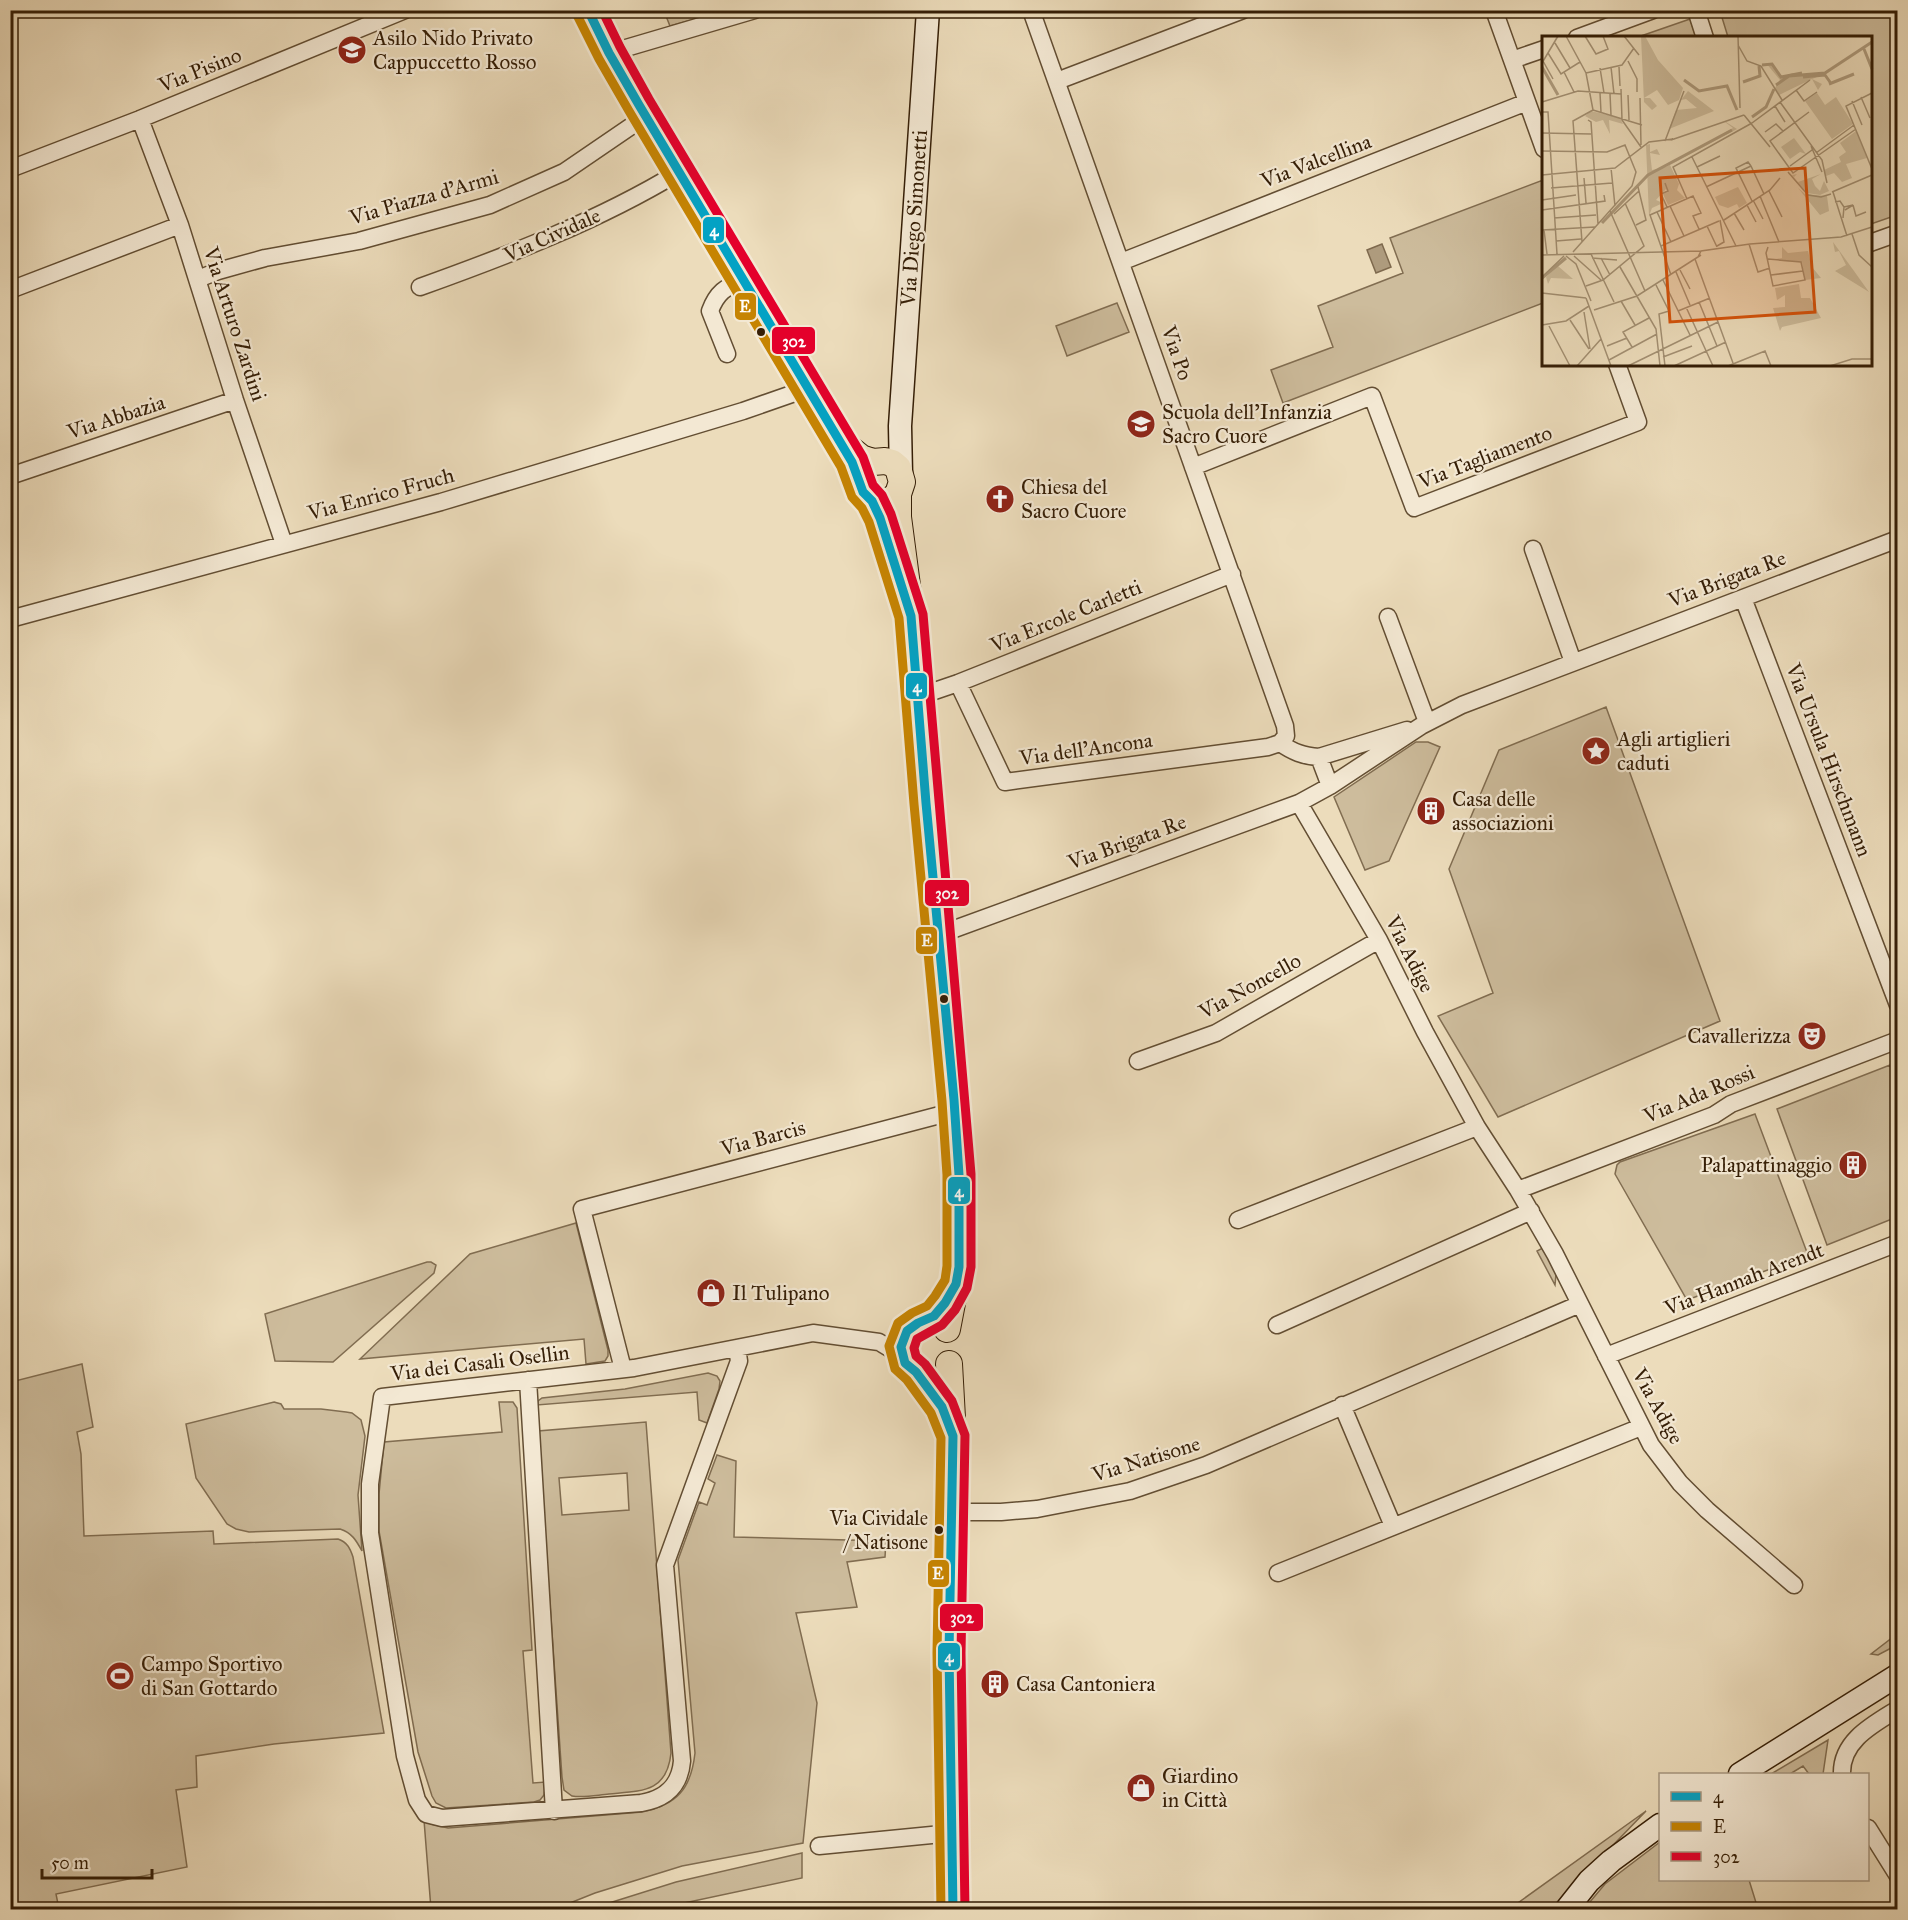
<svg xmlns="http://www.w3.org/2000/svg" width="1908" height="1920" font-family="'IM FELL Great Primer',serif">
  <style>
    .green { fill: #cdbc9c; stroke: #816d51; stroke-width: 1.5; fill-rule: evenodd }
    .water { fill: #ae9b7d; stroke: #7e694d; stroke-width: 1.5 }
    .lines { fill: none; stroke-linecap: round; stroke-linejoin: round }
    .street-casing { stroke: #634e33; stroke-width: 19 }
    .secondary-casing { stroke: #351e06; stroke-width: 25 }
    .primary-casing { stroke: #351e06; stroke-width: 28 }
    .street { stroke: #f3e8d3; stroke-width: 16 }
    .secondary { stroke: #f3e8d3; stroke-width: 22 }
    .primary { stroke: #ecdcbb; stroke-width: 26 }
    .bus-1-casing { stroke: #f3e8d3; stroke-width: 14 }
    .bus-2-casing { stroke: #f3e8d3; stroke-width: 14 }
    .bus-3-casing { stroke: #f3e8d3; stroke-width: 14 }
    .bus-1 { stroke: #03a2c4; stroke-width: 9 }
    .bus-2 { stroke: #c68402; stroke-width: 9 }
    .bus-3 { stroke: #e4002b; stroke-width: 9 }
    .bus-dot { fill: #351e06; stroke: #f3e8d3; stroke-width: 2 }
    .labels { text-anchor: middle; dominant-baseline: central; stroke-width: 4.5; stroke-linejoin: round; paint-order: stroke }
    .bus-label { font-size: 20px; fill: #351e06; stroke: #f3e8d3; text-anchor: end }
    .poi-label { font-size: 21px; fill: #351e06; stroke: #f3e8d3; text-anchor: start }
    .street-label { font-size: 21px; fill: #351e06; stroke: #f3e8d3 }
    .inset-river { fill: none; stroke: #ae9b7d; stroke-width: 3 }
    .inset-road { fill: none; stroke: #a39073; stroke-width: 1.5 }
    .view { fill: #d6530b; fill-opacity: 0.15; stroke: #d6530b; stroke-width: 3 }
    .inset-edge { fill: none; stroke: #351e06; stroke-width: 3 }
    .line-badge { stroke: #f3e8d3; stroke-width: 2 }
    .badge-label { font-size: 16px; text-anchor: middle; font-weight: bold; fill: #fff }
  </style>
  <rect width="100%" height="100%" fill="#ecdcbb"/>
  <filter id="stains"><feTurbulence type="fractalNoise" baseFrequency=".00333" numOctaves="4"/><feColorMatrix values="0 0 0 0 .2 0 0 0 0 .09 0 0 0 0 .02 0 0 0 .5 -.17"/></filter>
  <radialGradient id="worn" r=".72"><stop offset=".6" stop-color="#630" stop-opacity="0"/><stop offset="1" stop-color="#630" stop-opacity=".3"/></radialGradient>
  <path class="green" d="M664,11H724L670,26Z
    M1720,11H1897V215L1871,224L1870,38L1728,37Z
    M1690,19L1696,37H1638Z
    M1543,180V303L1283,403L1271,370L1333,347L1318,306L1403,273L1390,238Z
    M1117,303L1129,332L1067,356L1056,326Z
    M1606,707L1720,1021L1498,1117L1438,1016L1493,993L1449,869L1499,750Z
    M1416,742H1428L1440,747L1389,861L1365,870L1334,797Z
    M1890,1065L1897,1086V1217L1827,1245L1777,1109Z
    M1755,1114L1808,1255L1687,1300L1615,1174L1617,1165L1620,1162Z
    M576,1223L608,1350V1356L605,1361L586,1364L584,1339L360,1359L470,1254Z
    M1548,1245L1556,1274L1555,1285L1537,1251Z
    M427,1262H431L436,1265L434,1273L333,1362L275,1361L265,1314Z
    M82,1364L93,1427L77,1432L81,1454L84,1536L213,1531L214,1544L338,1539C347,1542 350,1548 353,1557L384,1733L274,1744L196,1756L197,1787L176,1790L187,1867L56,1894L59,1909H11V1382Z
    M708,1373L717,1376L720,1381L719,1389L707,1423L699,1420L697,1392L537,1405L538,1401L542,1398L625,1389Z
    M274,1402L281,1404L284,1409H321L346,1412L352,1413L361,1420L365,1436L358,1495L362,1551C356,1540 352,1533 340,1529L249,1532L236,1529L227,1524L196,1478L186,1424Z
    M499,1402H513L517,1408L532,1650L523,1651L533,1783L546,1782L544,1795L540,1800L534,1802L446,1808L436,1803L432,1796L418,1752L379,1531V1494L384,1442L502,1432Z
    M646,1422L671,1753C667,1793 641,1791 609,1794C597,1795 584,1798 572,1796L564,1790L562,1777L538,1431ZM627,1473L629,1510L562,1515L559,1478Z
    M717,1455L736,1461L734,1537L886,1541L885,1557L847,1562L857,1607L796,1613L817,1703L803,1843L682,1866L595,1893L555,1909H431L424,1820L431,1824L448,1828L642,1812C677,1805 691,1789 695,1753L678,1560L699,1502L707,1505L715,1483L708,1479Z
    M1897,1634V1645L1878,1655L1871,1654Z
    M1828,1740L1823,1774H1809L1803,1766L1790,1774H1771Z
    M1646,1811L1564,1896L1555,1909L1508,1910Z
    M1660,1842V1880H1749L1758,1909H1584L1605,1884Z
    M802,1853V1878L656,1909H590L676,1882Z"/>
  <path class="water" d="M1382,244L1391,267L1376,273L1367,250Z"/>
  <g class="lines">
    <g class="street-casing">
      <path id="street" d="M1031,10L1285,726L1286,736L1280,743
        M1494,10L1544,149
        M1696,10L1705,38
        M1577,38L1653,10
        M609,53L755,10
        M1512,60L1544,49
        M1057,81L1243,10
        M140,119L180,225L235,400L284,544
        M10,169L140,119L405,10
        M1870,243L1898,233
        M1121,262L1527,102
        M198,279L218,271L265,258L359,241L490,205L564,172L646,116
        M420,287C509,255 598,221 679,172
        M10,290L180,225
        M727,354L710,311C717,292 725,288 743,279
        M1193,467L1372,396L1414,508L1638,422L1617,364
        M10,476L235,400
        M1533,549L1573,662
        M1743,598L1898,1005
        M1388,617L1427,722
        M10,619L441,502L743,411L809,388
        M958,683L1005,782L1268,747L1280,743
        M917,697L958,683L1232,574
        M1280,743C1293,752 1303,756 1319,757L1407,730
        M1319,757L1330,786
        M1299,803L1379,940L1425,1032L1477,1127L1518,1190L1555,1254L1651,1445L1680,1483L1707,1510L1794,1585
        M938,935L1299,803L1330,786L1421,726L1462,705L1898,539
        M1138,1061L1216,1033L1379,940
        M1518,1190L1714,1115L1731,1104L1898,1040
        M1238,1220L1477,1127
        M1277,1325L1531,1211
        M737,1348L739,1361L665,1565L682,1761C680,1786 665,1799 641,1803L442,1818L426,1814L417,1800L405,1756L370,1533V1484L382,1397L634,1368L813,1333L879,1342L902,1356
        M1606,1356L1898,1243
        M623,1369L582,1209L955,1111
        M528,1380L554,1811
        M1342,1405L1393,1526
        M951,1512H1001L1037,1509L1130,1491L1206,1465L1580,1304
        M1278,1573L1641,1427
        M1842,1774C1841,1741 1872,1725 1898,1709
        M1868,1828L1898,1876
        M819,1846L952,1833"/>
    </g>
    <g class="secondary-casing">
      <path id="secondary" d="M901,475L900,426L928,10
        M1740,1774L1898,1675
        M1566,1910L1589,1881L1611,1861L1660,1825"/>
    </g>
    <g class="primary-casing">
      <path id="primary" d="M588,10L609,53L639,105L852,462C860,477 860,502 881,502C888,503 893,499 898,494
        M835,431L851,450L861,458L873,462L885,461L892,463L898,468L902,482L898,494V517L911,616L926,803L954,1100L959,1175V1267L947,1329
        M949,1364L953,1436L949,1653L953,1910
        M950,1427C945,1414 939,1402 931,1390C918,1373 886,1352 909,1329C914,1324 919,1324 925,1321C938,1316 946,1302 952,1290"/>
    </g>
    <use href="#street" class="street"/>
    <use href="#secondary" class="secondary"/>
    <use href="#primary" class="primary"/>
    <g class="bus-1-casing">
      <path id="bus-1" d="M588,10L609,53L639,105L852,462L863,492L872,501L880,518L911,616L926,803L954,1100L959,1175V1267L956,1284L945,1303L934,1316L918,1323L907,1331L901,1347L905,1363L916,1372L942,1407L953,1436L949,1653L953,1910"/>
    </g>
    <g class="bus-2-casing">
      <path id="bus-2" d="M577,15L599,59L629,111L841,467L852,497L862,508L869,522L899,618L914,804L942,1101L947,1175V1266L945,1280L935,1296L927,1306L912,1313L898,1323L889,1346L895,1369L907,1380L931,1413L941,1438L937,1653L941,1910"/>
    </g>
    <g class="bus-3-casing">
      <path id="bus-3" d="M602,10L620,47L649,99L863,457L873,485L882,495L891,514L923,614L971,1174V1267L967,1288L955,1310L942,1325L917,1339L914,1348L916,1356L925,1364L952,1401L965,1435L961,1653L965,1910"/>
    </g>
    <use href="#bus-1" class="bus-1"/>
    <use href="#bus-2" class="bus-2"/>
    <use href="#bus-3" class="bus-3"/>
  </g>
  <defs>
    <g id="school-disc" transform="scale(1.5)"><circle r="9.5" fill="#8f2418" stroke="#f3e8d3"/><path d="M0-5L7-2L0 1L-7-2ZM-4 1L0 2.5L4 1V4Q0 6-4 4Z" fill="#fff"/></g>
    <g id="church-disc" transform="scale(1.5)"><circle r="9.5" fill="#8f2418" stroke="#f3e8d3"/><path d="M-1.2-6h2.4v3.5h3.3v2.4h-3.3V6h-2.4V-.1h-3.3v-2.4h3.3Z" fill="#fff"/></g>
    <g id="sight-disc" transform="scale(1.5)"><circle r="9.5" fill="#8f2418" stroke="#f3e8d3"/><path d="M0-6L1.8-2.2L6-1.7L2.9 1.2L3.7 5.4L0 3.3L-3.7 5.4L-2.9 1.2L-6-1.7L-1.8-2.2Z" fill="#fff"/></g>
    <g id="building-disc" transform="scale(1.5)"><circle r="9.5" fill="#8f2418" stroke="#f3e8d3"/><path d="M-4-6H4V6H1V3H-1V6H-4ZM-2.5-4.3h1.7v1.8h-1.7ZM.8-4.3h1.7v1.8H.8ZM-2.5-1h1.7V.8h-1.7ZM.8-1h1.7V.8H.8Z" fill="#fff"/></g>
    <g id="theatre-disc" transform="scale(1.5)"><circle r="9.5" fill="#8f2418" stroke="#f3e8d3"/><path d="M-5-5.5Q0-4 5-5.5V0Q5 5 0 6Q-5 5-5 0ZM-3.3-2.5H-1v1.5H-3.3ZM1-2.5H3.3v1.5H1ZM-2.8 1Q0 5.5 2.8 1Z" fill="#fff"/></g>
    <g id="shop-disc" transform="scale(1.5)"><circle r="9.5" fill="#8f2418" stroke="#f3e8d3"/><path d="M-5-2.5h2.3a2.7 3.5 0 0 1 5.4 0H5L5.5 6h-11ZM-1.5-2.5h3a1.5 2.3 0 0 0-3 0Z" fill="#fff"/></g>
    <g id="stadium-disc" transform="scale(1.5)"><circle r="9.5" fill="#8f2418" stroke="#f3e8d3"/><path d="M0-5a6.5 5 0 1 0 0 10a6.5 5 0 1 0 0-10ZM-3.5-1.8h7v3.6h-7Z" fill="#fff"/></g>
  </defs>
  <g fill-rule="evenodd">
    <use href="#school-disc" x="352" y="50"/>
    <use href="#school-disc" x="1141" y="424"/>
    <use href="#church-disc" x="1000" y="499"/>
    <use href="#sight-disc" x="1596" y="751"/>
    <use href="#building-disc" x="1431" y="811"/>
    <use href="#theatre-disc" x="1812" y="1036"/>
    <use href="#building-disc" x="1853" y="1165"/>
    <use href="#shop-disc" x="711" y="1293"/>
    <use href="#stadium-disc" x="120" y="1676"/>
    <use href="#building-disc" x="995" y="1684"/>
    <use href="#shop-disc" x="1141" y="1788"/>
  </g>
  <g class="bus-dot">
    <circle cx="761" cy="332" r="5"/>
    <circle cx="944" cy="999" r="5"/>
    <circle cx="939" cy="1530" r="5"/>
  </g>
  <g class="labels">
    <g class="bus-label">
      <text x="928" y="1518">Via Cividale<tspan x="928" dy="24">/ Natisone</tspan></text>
    </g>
    <g class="poi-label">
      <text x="373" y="38">Asilo Nido Privato<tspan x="373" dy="24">Cappuccetto Rosso</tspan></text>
      <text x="1162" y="412">Scuola dell'Infanzia<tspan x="1162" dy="24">Sacro Cuore</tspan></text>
      <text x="1021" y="487">Chiesa del<tspan x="1021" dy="24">Sacro Cuore</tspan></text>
      <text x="1617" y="739">Agli artiglieri<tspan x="1617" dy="24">caduti</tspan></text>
      <text x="1452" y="799">Casa delle<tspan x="1452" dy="24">associazioni</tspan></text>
      <text x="1791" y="1036" text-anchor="end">Cavallerizza</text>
      <text x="1832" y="1165" text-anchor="end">Palapattinaggio</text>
      <text x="732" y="1293">Il Tulipano</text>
      <text x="141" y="1664">Campo Sportivo<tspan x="141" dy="24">di San Gottardo</tspan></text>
      <text x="1016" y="1684">Casa Cantoniera</text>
      <text x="1162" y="1776">Giardino<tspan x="1162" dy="24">in Città</tspan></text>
    </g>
    <g class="street-label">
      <text transform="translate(200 70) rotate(-22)">Via Pisino</text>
      <text transform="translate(1316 161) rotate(-21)">Via Valcellina</text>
      <text transform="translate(424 197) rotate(-16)">Via Piazza d'Armi</text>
      <text transform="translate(914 218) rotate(-86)">Via Diego Simonetti</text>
      <text transform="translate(552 235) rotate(-24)">Via Cividale</text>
      <text transform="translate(235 324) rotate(72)">Via Arturo Zardini</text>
      <text transform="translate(1177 353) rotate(71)">Via Po</text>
      <text transform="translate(116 417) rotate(-18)">Via Abbazia</text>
      <text transform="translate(1485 457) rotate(-21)">Via Tagliamento</text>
      <text transform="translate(381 494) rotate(-15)">Via Enrico Fruch</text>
      <text transform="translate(1727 579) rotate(-21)">Via Brigata Re</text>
      <text transform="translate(1066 616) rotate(-22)">Via Ercole Carletti</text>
      <text transform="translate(1086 749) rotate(-8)">Via dell'Ancona</text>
      <text transform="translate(1829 760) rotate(69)">Via Ursula Hirschmann</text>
      <text transform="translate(1127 842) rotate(-20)">Via Brigata Re</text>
      <text transform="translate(1410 954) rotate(63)">Via Adige</text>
      <text transform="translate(1250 986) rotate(-29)">Via Noncello</text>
      <text transform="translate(1699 1094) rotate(-23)">Via Ada Rossi</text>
      <text transform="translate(763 1138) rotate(-15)">Via Barcis</text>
      <text transform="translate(1744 1279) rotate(-21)">Via Hannah Arendt</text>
      <text transform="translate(480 1363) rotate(-7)">Via dei Casali Osellin</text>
      <text transform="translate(1658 1406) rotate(61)">Via Adige</text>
      <text transform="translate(1146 1459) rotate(-17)">Via Natisone</text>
    </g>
  </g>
  <g transform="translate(1542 36)">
    <rect width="330" height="330" fill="#ecdcbb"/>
    <path d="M99,0H103L116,24L141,52L137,64L126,69L115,54L102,62H108L115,70L110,74L102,66ZM224,27H226L230,28L239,41L251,37L267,42L288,36L270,43L280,48L276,54L270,43L237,59L233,52L238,44ZM146,55L172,75L127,93L134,74L155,72L144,63L139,64ZM275,57L283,69L294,61L311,88L290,103L263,65ZM49,75L78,82L81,88L67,84L68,98L61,84L54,86L43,80ZM183,86H184L195,93L128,129L137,148L135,154L143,162L126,169L121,158L126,156L124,153L114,164L121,167L110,172L107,180L104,109L108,108V116L115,113L118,119L108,117L110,134L124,131L191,92ZM314,95L325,122L304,128L310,142L300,146L292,137L284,140L282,134L299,126L297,121L304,116L298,107ZM252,102L264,118L258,116L248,123L239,111ZM255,138L252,141L256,146L279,138L270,143L273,150L278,155L282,145L287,155L278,159L265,157L250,139ZM196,151L205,167L197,172L195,168L186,172L177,169L173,161ZM256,152L263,158L285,160L287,175L278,179ZM291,206L312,235L327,256L293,235L304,229L297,215L293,216ZM240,211L246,217L266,215L270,231L279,242L263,244L260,226L238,225L234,223L240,222ZM16,230L31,243L9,242L6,248L4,241ZM257,248L259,262H268L279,282L240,291L238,295L231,272L243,271V259L235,264L233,252Z" fill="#cdbc9c"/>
    <path class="inset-river" d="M322,13L330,33M220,29L230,28L239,41L260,37M0,31L16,59M261,41L283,39L288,46M142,44L157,55L185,50L195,74M201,46L218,40L217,30M287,48L312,38M234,49L247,40L283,37L330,6M210,81L224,71L232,53M60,187L106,139L190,94M0,242L24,222"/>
    <path class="inset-road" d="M24,0L44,37L51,74M43,0L54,18L66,13L61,0M82,0L97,19M196,0L198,72M13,7L28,32M196,9L205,25L219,30L240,64M6,17L19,38L38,26M1,25L11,43M86,25L95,43V56M0,27L16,0M69,31L72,58M77,31L78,50M58,32L62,57M22,36L32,56M44,37L80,29L92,12M79,53L80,84L99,111M254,54L262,65L275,56M58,57L59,76M330,57L304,70L330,133M68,58L69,79M86,59L87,84M319,61L328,82M98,62L99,109M310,65L320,89M0,66L36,55L79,58M238,66L280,124L285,147M233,70L243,86M51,74L100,89M0,76H6L15,218M267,76L228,105L251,137L314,93M202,79L228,111M46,84L49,86L56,188M210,87L268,44M223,96L234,88L241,95M0,97L49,98M129,104L202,79M123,105L142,55M269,110L280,136M0,115L65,116L83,109L94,136L90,150L31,216M274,117L312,89M150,121L194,210M209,130L206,126L194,132L210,165M209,130L222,158M248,130L270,114M155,131L178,120M69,132L73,170M246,136L266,159L279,161L289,158M0,139L73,132L107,106L131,103M42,142L44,167M123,147L126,155L119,158L125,171M164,151L209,130M9,152L70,147M227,155L240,181M290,156L330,139M291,156L305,200M218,160L237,206M145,163L131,131L210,87M0,164L34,159M211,164L221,183M293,166L298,165L302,171L301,182M205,169L214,186M311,169L314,180L324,176M128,170L142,200M302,171L311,169L303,174M0,174L63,165L62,159M68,175L103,255M115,176L129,206M192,177L202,194M72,178L97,155M12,182L54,179M182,184L228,154L238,142M94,189L104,184L96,151M165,190L175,211M0,194L53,191M2,194L5,218M310,198L317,219L330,231M14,205L39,203M40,206L31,85L51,74M207,208L216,236L228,232M119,210L177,185M175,210L182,206L178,184M226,211L224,217L231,250L263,244L259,226L226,223M49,218L72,266M0,219L159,215M24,220L34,228L49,265M32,220L59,244M156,221L159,215L208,208L299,201L330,191M50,222L75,224M59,222L68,239M153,223L191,327M78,231L114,293L118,330M138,234L148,253M134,236L148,269M129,239L108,179L151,160L159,177L151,180L157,193M229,239L261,235M0,241L22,220M121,244L148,299M114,249L127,275L117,278L123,330M44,250L61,244L102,210L83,167M0,257L44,262M44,262L69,330M79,265L93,289M157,266L175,310M144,271L171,330M52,274L95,260L159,219M136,275L168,262M42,276L48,313M28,284L47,313M0,289L24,285L47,270M7,290L28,330M65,310L85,302M90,311L81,296L107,282M121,321L150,310M67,324L115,298M35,330L59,303M86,330L176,286M132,330L184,306M186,330L223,315L229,330M288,330L310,323H330"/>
    <path class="view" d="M263,132L273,276L128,286L118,142Z"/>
    <rect width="330" height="330" class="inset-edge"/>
  </g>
  <g class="line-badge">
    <rect x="702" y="216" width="23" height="28" rx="6" fill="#03a2c4"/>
    <rect x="734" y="292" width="23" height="29" rx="6" fill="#c68402"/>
    <rect x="771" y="326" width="45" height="29" rx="6" fill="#e4002b"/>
    <rect x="905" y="672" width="23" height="28" rx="6" fill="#03a2c4"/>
    <rect x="924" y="879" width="46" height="28" rx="6" fill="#e4002b"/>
    <rect x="915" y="926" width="23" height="29" rx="6" fill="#c68402"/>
    <rect x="947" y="1176" width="24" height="29" rx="6" fill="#03a2c4"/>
    <rect x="927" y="1559" width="23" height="29" rx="6" fill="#c68402"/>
    <rect x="939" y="1603" width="45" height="29" rx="6" fill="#e4002b"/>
    <rect x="937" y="1642" width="24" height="29" rx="6" fill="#03a2c4"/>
  </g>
  <g class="badge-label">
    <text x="714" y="236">4</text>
    <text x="745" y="312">E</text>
    <text x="794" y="347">302</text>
    <text x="917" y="692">4</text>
    <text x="947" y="899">302</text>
    <text x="927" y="946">E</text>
    <text x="959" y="1197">4</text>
    <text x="938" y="1579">E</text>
    <text x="962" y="1623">302</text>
    <text x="949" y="1662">4</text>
  </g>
  <rect width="1908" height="1920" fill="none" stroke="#ecdcbb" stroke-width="36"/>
  <rect x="12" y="12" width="1884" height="1896" fill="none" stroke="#351e06" stroke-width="3"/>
  <rect x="18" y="18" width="1872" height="1884" fill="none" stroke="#351e06" stroke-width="1.5"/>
  <rect x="1659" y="1773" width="210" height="108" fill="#f3e8d3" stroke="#a79781" stroke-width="1.5"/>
  <rect x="1671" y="1792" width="30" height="9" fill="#03a2c4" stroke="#a79781" stroke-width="1.5"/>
  <text x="1713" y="1803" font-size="18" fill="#351e06">4</text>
  <rect x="1671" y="1822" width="30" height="9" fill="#c68402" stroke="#a79781" stroke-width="1.5"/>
  <text x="1713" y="1833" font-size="18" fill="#351e06">E</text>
  <rect x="1671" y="1852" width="30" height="9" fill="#e4002b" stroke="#a79781" stroke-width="1.5"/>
  <text x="1713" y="1863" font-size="18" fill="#351e06">302</text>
  <path d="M42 1869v9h110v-9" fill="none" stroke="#351e06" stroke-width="3"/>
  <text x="51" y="1869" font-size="18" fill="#351e06" stroke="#f3e8d3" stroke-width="4.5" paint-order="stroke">50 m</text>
  <rect width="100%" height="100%" filter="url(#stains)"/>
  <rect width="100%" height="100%" fill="url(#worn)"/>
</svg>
